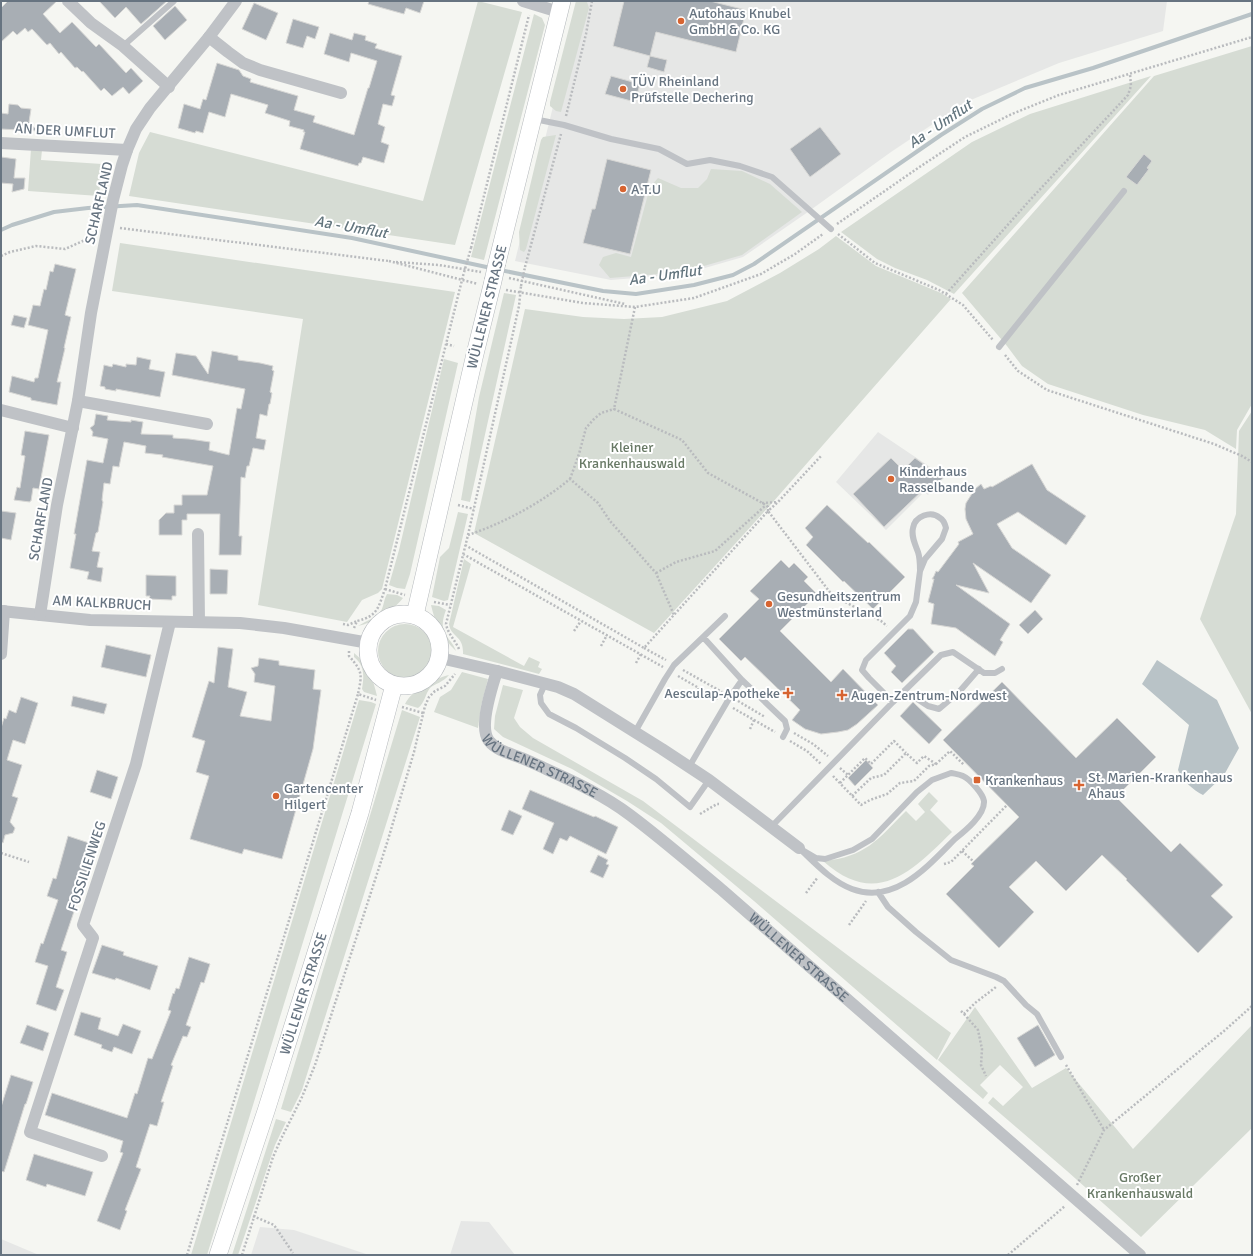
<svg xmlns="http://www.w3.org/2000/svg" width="1253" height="1256" font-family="Signika,sans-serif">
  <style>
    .built { fill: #e6e7e6 }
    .green { fill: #d6dcd4 }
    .water { fill: #b9c3c7 }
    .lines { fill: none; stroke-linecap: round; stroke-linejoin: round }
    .stream { stroke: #b9c3c7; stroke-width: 4 }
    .building { fill: #a8aeb4; stroke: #d7d7d5 }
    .secondary-casing { stroke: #b4b8bc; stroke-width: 18 }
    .path { stroke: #b9bbbe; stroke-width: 2.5; stroke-dasharray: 2 2; stroke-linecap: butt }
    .lane { stroke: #bfc2c6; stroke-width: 6 }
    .street { stroke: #bfc2c6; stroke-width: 12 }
    .secondary { stroke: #fff; stroke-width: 17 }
    .secondary-bridge-casing { stroke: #b4b8bc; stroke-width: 18; stroke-linecap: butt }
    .path-bridge { stroke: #b9bbbe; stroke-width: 2.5; stroke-dasharray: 2 2; stroke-linecap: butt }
    .secondary-bridge { stroke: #fff; stroke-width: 17 }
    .poi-dot { fill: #d76431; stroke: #fff; stroke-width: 1.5 }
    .labels { text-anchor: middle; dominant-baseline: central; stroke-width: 4; stroke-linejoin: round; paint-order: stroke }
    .poi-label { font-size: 14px; fill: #677481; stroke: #fff; text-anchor: start }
    .street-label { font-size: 14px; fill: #677481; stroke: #fff }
    .park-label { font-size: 14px; fill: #687965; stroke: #fff }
    .water-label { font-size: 15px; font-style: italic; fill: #63757e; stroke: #fff }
  </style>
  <rect width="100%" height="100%" fill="#f5f6f2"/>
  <path class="built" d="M579,1H1167L1163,31L1059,63L966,102L891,152L805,214L743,257L684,274L611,280L515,261Z
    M878,432L945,477L928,495L924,492L886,530L836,482Z
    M461,1221L489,1222L515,1255H450Z
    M260,1227L294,1230L369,1255H251Z
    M1,1239L39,1255H1Z"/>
  <path class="green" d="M478,1L522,12L455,245L129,196L139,153L150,132L423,201Z
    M576,1H584L587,2L589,8L561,112L556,111L550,106V102Z
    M534,14L542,18L545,25L484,260L471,257Z
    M1252,46V404L1237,430L1236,449L1205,430L1143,415L1048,384L1022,366L1007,346L962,293L1154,76Z
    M1151,76L954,294L927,280L895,268L877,259L841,232L972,142L1030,114Z
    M556,135L526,249L524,252L520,250L519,232L541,140L543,137Z
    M31,149L42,150L41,160L102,164L99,196L28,191Z
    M711,169L742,171L770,184L802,212L742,255L683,272L610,278L599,265L603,257L616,253L631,257L650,187L658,178L681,188H698L707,179Z
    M836,236L876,266L941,293L951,299L773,502L654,633L474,533L525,309L583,317L624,319L662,317L727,301L780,273L819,249Z
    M120,243L455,292L382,589L378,593L362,600L347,622L258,605L303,319L112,291Z
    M504,293L516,295L470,502L461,500L479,397Z
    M444,359L458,363L410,574L405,589L397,588L389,585L399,550Z
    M1252,411V714L1200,619L1236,514L1239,431Z
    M458,512L468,514L448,600L444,601L432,597L440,557L449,548Z
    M464,559L471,564L453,627L524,666L529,657L540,662L538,667L542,669L539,674L463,654C464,635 451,638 449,624Z
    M387,594L397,595L403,598C394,610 373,623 358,626C366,621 378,617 382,609C384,604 384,599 387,594Z
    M431,605L439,606L446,610C443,618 441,626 445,634C449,640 453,643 456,651C442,638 435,623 431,605Z
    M378 651a27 27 0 1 1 54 0a27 27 0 1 1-54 0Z
    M354,653C368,664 373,679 377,696L364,692L362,689C364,676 365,666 354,657Z
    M462,672L488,679L481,706L478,728L434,712L440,697L451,690Z
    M449,675C442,683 436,683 430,688C425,694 425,703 418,708L405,704C413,689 433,679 449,675Z
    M503,685L523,690L514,718L520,727L533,738L643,801L951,1033L937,1060L754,901L661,823L627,801L572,769L503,737L494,729L495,716Z
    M359,700L371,702L376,704L207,1255H191Z
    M402,710L420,717L302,1090L291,1112L281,1109Z
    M929,792L938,801L930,810L952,832C912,871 877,909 823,861C866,857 877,840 906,811L916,821L925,812L918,804Z
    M975,1007L1032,1088L1066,1068L1133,1149L1252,1025V1128L1141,1237L1067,1171L988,1103L993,1097L1003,1106L1023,1087L1000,1065L980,1085L988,1093L983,1099L938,1060Z
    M276,1119L286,1122L275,1145L238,1255H232Z"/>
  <path class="water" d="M1157,660L1217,700L1239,748L1224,775L1203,795C1193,790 1182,780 1178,770L1189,725L1142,684Z"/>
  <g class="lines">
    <path class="stream" d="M1,230L12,225L54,212L88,208L137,205L352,238L491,268
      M500,270L603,291L636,294L694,285L733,275L754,264L941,135L982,109L1025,88L1093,68L1252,14"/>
  </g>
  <path class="building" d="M8,1H57L43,14L60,33L72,22L96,47L99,44L126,73L131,68L143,81L129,94L123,87L112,96L104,88L101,91L83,71L82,72L77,67L75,68L61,52L59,54L50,43L47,45L32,29L28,32L25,28L17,35L13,31L1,42V8Z
    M99,1H167L141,24L126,7L115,18Z
    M369,1H424L420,13L406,8L404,14L368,4Z
    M624,1H710L746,10L736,52L656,32L650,56L613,46Z
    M254,3L278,13L266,40L242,29Z
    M175,6L187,20L165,40L153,26Z
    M293,19L319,27L315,39L307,36L303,48L286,43Z
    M330,33L352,40L354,33L366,36L365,40L377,44L375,48L402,56L391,95L395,96L392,106L383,104L378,124L385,127L381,142L389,145L384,163L363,157L361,163H359L358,166L300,149L305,132H303L304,130L289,126L290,121L265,113L268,105L231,94L225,117L209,112L203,133L196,131L195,133L178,128L184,104L200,109L203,99L206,100L217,63L239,70L243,76L251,79L250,82L298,96L294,110L315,116L313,122L354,135L368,88H369L377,61L351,53L349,62L324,54Z
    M650,56L667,60L664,72L647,67Z
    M611,76L640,84L635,102L605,94Z
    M9,104L18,105L21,108L31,109L29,122L38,131L1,129V113L8,114Z
    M820,127L841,154L810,177L790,149Z
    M1144,154L1152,161L1147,168L1149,169L1137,185L1126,177Z
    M1,157L16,159L14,178H25L24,189L12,192L13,184L1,183Z
    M607,159L651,170L630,254L583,243L592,209H595Z
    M55,264L76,269L65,315L71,317L64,348H65L57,382H61L57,405L31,400V398L9,392L12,376L34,382L35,378H38L48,330L28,325L33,305L40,306L44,289L46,290L50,271L53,272Z
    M14,315L27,318L24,328L11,325Z
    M212,351L238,356V360L260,363L273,366L272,370L274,371L270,392L272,393L270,404H269L267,416L260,414L256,438L266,440L264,450L253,448L249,466H247L245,478L241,477L239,536H242L241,555H219L220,514H187V520H182V535H159V520L166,513H174V505H182V495H207L213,466L162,457L163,455L145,453L146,446L124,442L119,467L113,466L110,484L104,483L102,500L103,502L98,532L96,533L92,551L100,552L97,567L103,568L101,582L87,579L89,572L70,568L76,534H74L87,460L103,463L108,439L92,436L93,432L90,428L94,425L96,414L108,416L107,420L131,422V420L143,422L141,434L173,435V438L189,439L210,442L209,450L229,455L237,408L241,409L245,389L172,375L176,353L196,356L208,374Z
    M137,357L151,360L149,369L165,372L160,397L116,389V391L105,389V387L100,386L104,365L112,367L113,364L126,367V364L136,365Z
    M25,431L49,435L39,489L33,488L31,501H30V502L14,500L17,487L20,488L25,456L21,455Z
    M891,458L903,470L915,458L943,478L927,493L924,489L884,527L853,494Z
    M1032,464L1047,490L1086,516L1066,545L1018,512L997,524L1012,548L1051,575L1031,603L973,563L989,593L956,585L1010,624L1000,640L1003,642L995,656L956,628L931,624L934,604L928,602L934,579H932L934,576L936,571L938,572L959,544L958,542L973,534L966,519L965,509L966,503L975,489L981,484L984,489L991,486L992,487Z
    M827,505L868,543L869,542L905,577L873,609L844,581L843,582L806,545L813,537L805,528Z
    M1,511L16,513L11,540L1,538Z
    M781,560L789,568L794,563L808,577L804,581L817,594L780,631L831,682L843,669L878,705L857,724L848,730L838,732L821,734L805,729L792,720L800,710L745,657L741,661L719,639L759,599L750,591Z
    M210,569L228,570L227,594H210Z
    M146,575L176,576V596H172V600L149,599L150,596H146Z
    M1035,610L1043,619L1028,634L1019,625Z
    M908,629H913L934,652L902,683L891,672L896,666L884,653Z
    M106,645L151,655L146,677L101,667Z
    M218,647L233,649L228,687L247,692L240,716L271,721L275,686L254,682L255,674L251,668L258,666L259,658L279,661V665L315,670L313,689L321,690L313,749L282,859L244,849L242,854L190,839L209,776L196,772L205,741L192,737L209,681L214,683Z
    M1002,682L1076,758L1117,718L1156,757L1116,797L1171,852L1180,843L1223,885L1211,896L1233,917L1198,953L1126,880L1127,879L1102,855L1066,891L1036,861L1009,887L1034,912L999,948L946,894L974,866L971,864L1019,817L943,740Z
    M73,696L107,704L104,714L71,706Z
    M21,697L38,703L25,744L13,740L7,760L22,765L12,796L18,798L10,822L15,828L13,833L5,835L3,843L1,842V728L4,718L6,719L9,710L16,713Z
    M913,702L942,730L929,744L900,716Z
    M866,760L873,768L855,786L848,778Z
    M97,770L118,777L111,799L90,792Z
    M530,790L594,817L595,816L618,827L606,854L570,836L567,841L560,838L553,854L543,849L554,823L522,809Z
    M509,810L522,816L513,835L501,830Z
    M68,836L95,845L87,873L61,950L67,952L56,987L64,990L56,1011L36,1004L48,966L35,962L41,943L43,944L58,900L47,896L53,878L56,879Z
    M598,855L608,860L606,864L609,865L603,878L590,872Z
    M102,945L124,952L123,955L158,966L150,990L116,978L115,980L92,973Z
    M189,957L210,964L204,983L201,982L186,1025L191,1027L187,1037L183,1036L171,1065L173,1066L161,1102H164L157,1126L150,1124L136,1167L141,1169L125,1210L127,1211L120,1230L97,1221L123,1153L120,1152L123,1141L45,1115L52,1093L127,1118L135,1093L137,1094L148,1058L152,1059L171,1011L168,1010L173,993L174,994L176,988L179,989Z
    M81,1012L101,1018L98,1029L118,1036L123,1024L141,1031L132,1054L114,1047L112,1052L101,1048L102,1045L74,1035Z
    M27,1025L49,1033L43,1051L20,1043Z
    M1038,1025L1055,1055L1035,1067L1017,1038Z
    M11,1075L33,1082L26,1104H25L4,1172L1,1171V1107Z
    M34,1154L93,1172L85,1196L47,1184L46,1187L26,1180Z"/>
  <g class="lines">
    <g class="secondary-casing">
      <g id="secondary">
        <path d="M497,263L562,1"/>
        <circle cx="404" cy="650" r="36"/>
        <path d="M415,615L475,354L493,281"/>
        <path id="s2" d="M218,1255L266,1111L360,813L394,685"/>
      </g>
    </g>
    <path class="path" d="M566,116L586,34L592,1
      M837,224L918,168L965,137L1012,114L1059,95L1252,37
      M120,228L389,261
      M838,234L875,263L939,290L963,305L993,340
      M471,248L529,15
      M1,256L10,252L36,246L65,249L94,236
      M389,261L478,284
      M396,262L439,265L481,272
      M525,267L561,134
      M509,278L625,304
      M506,290L583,303L635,307L694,298L761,274L795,254L823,234
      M946,294L1030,200L1128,95L1131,86L1130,74
      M635,307L614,409L682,440L708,473L766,505L768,507V511L778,502L822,455
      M446,344L454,346
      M1005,355L1018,371L1047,390L1214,444L1242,456L1252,462
      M570,479L579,454L586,428L593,420L601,413L614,409
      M762,503L778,502
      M458,505L474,509
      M468,535C504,523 541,503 570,479L598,503L610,521L656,573L674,615
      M465,545L644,648L768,511L832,595L881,621L887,626
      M463,554L663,667
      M656,573L676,562L715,551L766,505
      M385,589L405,595
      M434,602L450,605
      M343,624L348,625L357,621
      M354,628L357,621C378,616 378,608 385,589L463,276
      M574,631L581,621
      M601,646L607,635
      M644,648L666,660
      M459,649C455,640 448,634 446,624L468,535L519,306L521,286
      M349,651V656C363,672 362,674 358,694
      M636,663L641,654
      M683,670L722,692
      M678,676L718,699
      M693,697L699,688
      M738,701L765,717
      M402,707L423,713
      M733,708L775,732
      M750,729L754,720
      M794,733L813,744L828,756
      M790,741L807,751L821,764
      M840,768L848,775
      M833,776L861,805L870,800L887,794L900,783L914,781L929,766L936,764L950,751L964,765
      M840,783L865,758L871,764L894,741L906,753
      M852,796L871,778L884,775L906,753L917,763L924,756L936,764
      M700,814L717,804H719
      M962,851L973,861
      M1,853L29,862
      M944,864L951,862L1007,805
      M806,893L818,877
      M849,925L866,901
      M961,1011L964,1014L975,1003L996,987
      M964,1014L978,1030L982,1049L981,1065L986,1076
      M1066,1065L1104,1130
      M1077,1185L1104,1130L1224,1031L1252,1006
      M253,1216L274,1225L293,1253
      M187,1255L358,694L376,700
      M242,1255L273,1157L281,1139L302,1097L315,1065L387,843L414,752L425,706L429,697L435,691L445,686L455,674
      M1008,1255L1065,1206"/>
    <path class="lane" d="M123,46L174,1
      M534,119L564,125L611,139L659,149L687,164L710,160L740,166L772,177L831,229
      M999,347L1124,191
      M703,637L742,680L785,721L787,729L783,737
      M545,684L540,695L541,703L549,714L576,728L625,758L656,779L690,807L709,780
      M901,694L914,697L928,706L939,709L959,692L979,669
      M893,702L941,655L953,652L984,673H995L1002,669
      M635,732L665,679L674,665L725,616
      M689,767L730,697L742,680
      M951,773C956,774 959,774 963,776C970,779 983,794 984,801C985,815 965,831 955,839C928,866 895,905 852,889C831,881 815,863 799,848L816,858L825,859L853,850L872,839L917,792L932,780Z
      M771,827L893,702L869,678L862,670L866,660L910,616L916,602L920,571L925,559L942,539L946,528C945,524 944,520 940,518C931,510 915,516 913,528C911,536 915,544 918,552C920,558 920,564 920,571
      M878,892L888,907L916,932L951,960L996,977L1004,981L1026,1005L1037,1014L1061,1057"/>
    <g class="street">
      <path d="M68,1L91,23L123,46L169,87"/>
      <path d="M523,1L559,12"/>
      <path d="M209,37L228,52L243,63L260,70L341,93"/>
      <path d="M1,143L127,150"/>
      <path d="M78,401L207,424"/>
      <path d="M1,410L73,428"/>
      <path d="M198,534L199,622"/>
      <path d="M1,611L90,620L240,623L284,628L369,643"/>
      <path d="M40,615L57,505L78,401L91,313L113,200L122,165L127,150L136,129L150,108L209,37L236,1"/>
      <path d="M1,654L4,611"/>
      <path d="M440,658L497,671L558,687L574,694L662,749L709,780L799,848"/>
      <path id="s1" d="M497,671C492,687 478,727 489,741C497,751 512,754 524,759C531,762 538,765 546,769C575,782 605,796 630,815C662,839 692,865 722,890L1140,1255"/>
      <path d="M102,1156L30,1132L93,938L83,925L136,764L170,622"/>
    </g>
    <use href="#secondary" class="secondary"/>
    <g class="secondary-bridge-casing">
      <path id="secondary-bridge" d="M493,281L497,263"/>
    </g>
    <path class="path-bridge" d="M463,276L471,248
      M521,286L525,267"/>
    <use href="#secondary-bridge" class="secondary-bridge"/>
  </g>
  <g class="poi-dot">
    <circle cx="681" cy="21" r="4"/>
    <circle cx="623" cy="89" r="4"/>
    <circle cx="623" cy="189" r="4"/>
    <circle cx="891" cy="479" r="4"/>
    <circle cx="769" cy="604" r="4"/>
    <path d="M786 687h4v4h4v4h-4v4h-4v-4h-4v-4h4z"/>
    <path d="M840 689h4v4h4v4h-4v4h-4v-4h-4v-4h4z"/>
    <rect x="973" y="776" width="8" height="8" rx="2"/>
    <path d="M1077 779h4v4h4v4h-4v4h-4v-4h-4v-4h4z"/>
    <circle cx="276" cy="796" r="4"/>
  </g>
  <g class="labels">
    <g class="poi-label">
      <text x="689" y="13">Autohaus Knubel<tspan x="689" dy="16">GmbH &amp; Co. KG</tspan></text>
      <text x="631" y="81">TÜV Rheinland<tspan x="631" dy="16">Prüfstelle Dechering</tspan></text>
      <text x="631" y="189">A.T.U</text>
      <text x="899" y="471">Kinderhaus<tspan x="899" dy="16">Rasselbande</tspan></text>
      <text x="777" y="596">Gesundheitszentrum<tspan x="777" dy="16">Westmünsterland</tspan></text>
      <text x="780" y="693" text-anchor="end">Aesculap-Apotheke</text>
      <text x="851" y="695">Augen-Zentrum-Nordwest</text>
      <text x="1088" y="777">St. Marien-Krankenhaus<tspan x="1088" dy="16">Ahaus</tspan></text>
      <text x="985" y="780">Krankenhaus</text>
      <text x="284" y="788">Gartencenter<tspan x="284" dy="16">Hilgert</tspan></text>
    </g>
    <g class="street-label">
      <text transform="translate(65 131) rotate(3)">AN DER UMFLUT</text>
      <text transform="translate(99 203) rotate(-77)">SCHARFLAND</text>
      <text transform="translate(487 307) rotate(-76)">WÜLLENER STRASSE</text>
      <text transform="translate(41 519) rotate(-80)">SCHARFLAND</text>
      <text transform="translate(102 603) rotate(3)">AM KALKBRUCH</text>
      <text stroke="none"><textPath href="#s1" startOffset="129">WÜLLENER STRASSE</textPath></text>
      <text transform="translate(87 866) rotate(-72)">FOSSILIENWEG</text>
      <text stroke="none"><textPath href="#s1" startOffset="453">WÜLLENER STRASSE</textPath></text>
      <text stroke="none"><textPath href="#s2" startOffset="275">WÜLLENER STRASSE</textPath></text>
    </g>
    <g class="park-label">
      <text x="632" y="447">Kleiner<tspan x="632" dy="16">Krankenhauswald</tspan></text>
      <text x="1140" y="1177">Großer<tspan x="1140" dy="16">Krankenhauswald</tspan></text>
    </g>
    <g class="water-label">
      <text transform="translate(940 124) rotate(-34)">Aa - Umflut</text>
      <text transform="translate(351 227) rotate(10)">Aa - Umflut</text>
      <text transform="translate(665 275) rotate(-8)">Aa - Umflut</text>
    </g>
  </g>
  <rect width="1253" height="1256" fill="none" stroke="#677481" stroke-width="4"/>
</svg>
